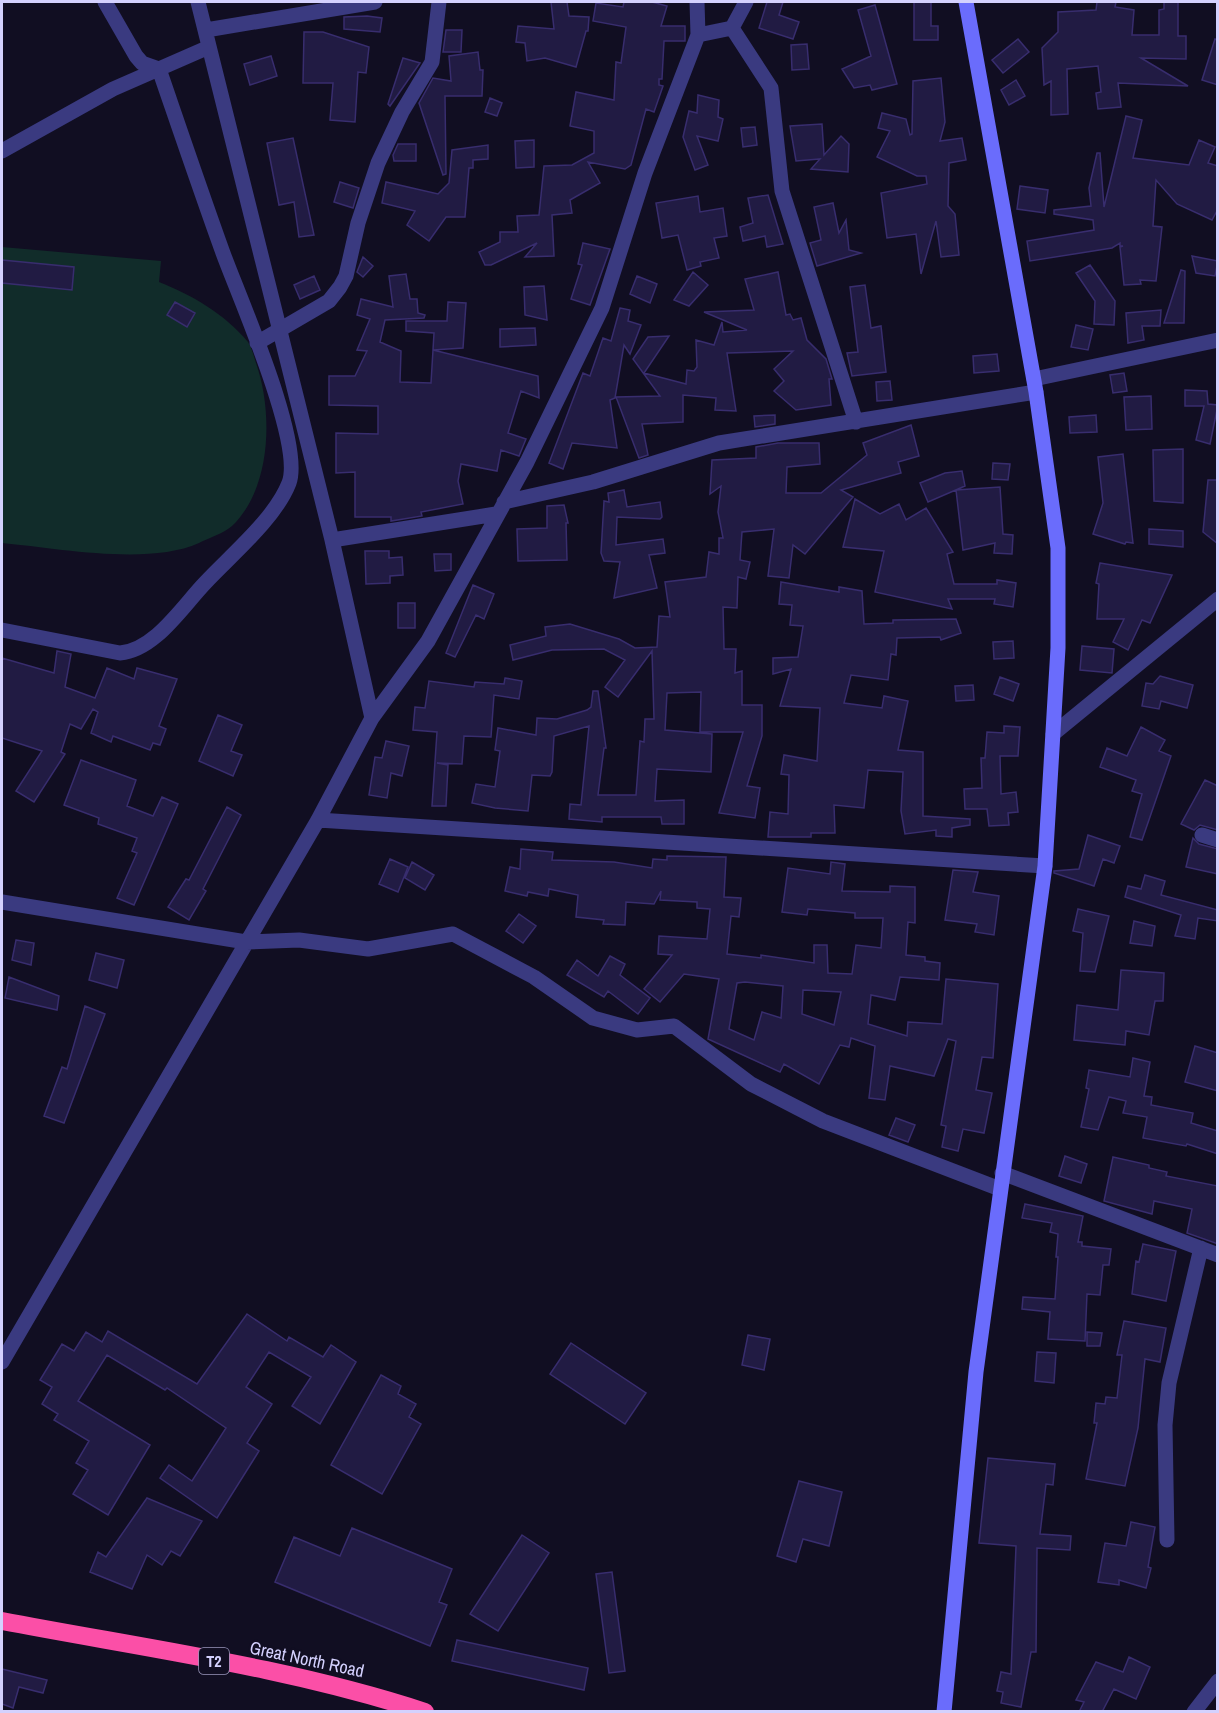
<svg xmlns="http://www.w3.org/2000/svg" width="1219" height="1713" font-family="'Archivo Narrow',sans-serif">
  <style>
    .green { fill: #112c2a }
    .building { fill: #211b43; stroke: #382d6e; stroke-width: 1.5; fill-rule: evenodd }
    .lines { fill: none; stroke-linecap: round; stroke-linejoin: round }
    .street { stroke: #3a3a80; stroke-width: 15 }
    .secondary { stroke: #6a6cfc; stroke-width: 15 }
    .highway { stroke: #fb4fa7; stroke-width: 18 }
    .labels { text-anchor: middle; dominant-baseline: central; stroke-width: 4.5; stroke-linejoin: round; paint-order: stroke }
    .shield { fill: #110e22; stroke: #9a96bc; stroke-width: 1.5 }
    .shield-label { font-size: 16px; font-weight: bold; fill: #d4d1fe }
    .street-label { font-size: 18px; fill: #d4d1fe; stroke: #110e22 }
  </style>
  <rect width="100%" height="100%" fill="#110e22"/>
  <path class="green" d="M2,247L161,261L159,282C192,295 225,314 248,342C252,348 254,357 256,363C273,411 272,488 232,526C224,533 209,538 199,543C148,566 57,548 2,543Z"/>
  <path class="building" d="M551,2H567L569,16L589,17L588,31H586L576,67L545,58L527,61L525,43L516,42L518,26L554,29Z
    M624,2H652L667,6L661,26H685V41H664L662,79H659V85L663,86L654,112L646,109L631,165L625,169L588,162L600,183L570,200L572,213L552,215L554,256L525,257L537,243L491,265H485L479,252L500,242V232H518L517,216L539,215L544,166L572,165L594,153V131L570,126L576,92L614,100L616,62L621,63L626,27L593,21L596,3L623,7Z
    M767,2H783L779,15L799,22L793,39L759,28Z
    M914,2H931V26H938V40H914Z
    M1097,2H1116L1115,7L1134,10L1132,35H1159V10L1164,9V2H1178V36H1186V59L1141,58L1188,86L1118,83L1121,107L1098,109L1096,93L1101,92L1098,66L1067,69L1068,114L1051,115V81L1044,85L1042,48L1058,32V12L1096,10Z
    M875,5L897,84L872,90L870,85L854,88L842,69L871,56L858,10Z
    M367,16L382,18L380,32L344,29V17Z
    M446,30H462L461,52H443Z
    M304,32H323L369,47L366,73L358,72L355,122L330,120L333,83H303Z
    M1018,39L1029,52L1003,73L992,60Z
    M1215,39L1218,40V85L1202,80Z
    M807,44L809,69L792,70L791,45Z
    M478,52L480,70H483L482,96H445L446,174L443,175L419,103L433,78L451,81L449,56Z
    M271,56L277,76L250,85L244,64Z
    M403,58L420,63L390,106L388,104Z
    M941,78L945,122L940,141L962,138L966,160L949,163L948,206L955,214L959,255L941,257L936,221L921,274L916,234L887,238L881,193L927,184L926,176H917L877,157L890,131L878,128L882,113L906,119L910,135L912,134L913,81Z
    M1016,80L1025,96L1009,105L1001,90Z
    M698,95L719,100L718,117L723,119L718,141L697,136L708,165L695,170L683,137L689,111L697,113Z
    M490,98L502,103L497,116L485,112Z
    M1126,116L1142,120L1133,158L1189,165L1199,140L1215,147L1208,163L1218,166V209L1212,220L1177,204L1156,180L1153,226L1162,227L1156,281L1140,280L1141,284L1124,285L1120,247L1123,246H1120V243L1112,248L1030,261L1027,241L1094,230L1093,220L1054,214V210L1091,206L1089,188L1097,153H1100L1104,207Z
    M822,124L824,155L841,136L849,144L848,172L811,169L820,159L796,161L790,126Z
    M755,127L757,145L743,147L741,128Z
    M293,138L314,235L299,237L294,202L279,205L267,143Z
    M534,140V167L516,168L515,141Z
    M398,144H416V161H394L393,155Z
    M488,145V159L473,160V168H469L465,217H446L429,241L407,225L415,211L382,203L386,182L438,194L449,183L452,150Z
    M340,182L359,188L353,208L334,202Z
    M1020,186L1048,190L1045,213L1017,209Z
    M768,195L783,244L767,247L765,236L743,241L740,227L753,223L748,198Z
    M698,196L700,212L723,208L727,236L714,238L719,258L700,262L701,266L687,270L678,235L662,238L656,203Z
    M833,203L839,233L846,220L849,250L861,253L817,266L810,243L821,240L814,207Z
    M583,243L610,249L590,305L571,299L582,265L578,264Z
    M1192,256L1218,261L1215,276L1196,273Z
    M363,257L373,266L363,277L357,272Z
    M2,260L74,267L72,290L2,283Z
    M1090,265L1115,301L1114,325L1094,324L1095,301L1076,273Z
    M1181,270L1185,271L1184,323H1164Z
    M693,272L708,285L689,306L674,300Z
    M778,272L786,315L790,314L793,320L801,318L807,340L826,359L832,379H829L831,405L796,410L774,391L784,381L774,369L793,351L727,353L736,411L715,410L716,398L683,395V422L642,424L648,455L639,458L616,397L660,396L633,359L648,337L669,336L644,373L686,384L687,370L694,371L697,367L696,340L714,345L722,322L723,332L747,330L704,312L754,310L745,279Z
    M406,274L410,299H417L418,313L425,315L424,318L385,320L380,342L401,351L400,382L431,383L433,350L538,376L539,398L521,391L508,433L526,439L519,456L501,450L497,471L461,464L458,481L463,504L421,512L422,516L391,521V517H355V472L336,473V433L378,434V406L329,405V376H355L367,351L357,350L370,319L357,315L361,299L393,307L389,276Z
    M314,276L320,290L300,299L294,285Z
    M637,276L657,284L650,303L630,294Z
    M865,285L871,328L881,326L886,372L852,376L847,353L858,352L850,287Z
    M544,286L547,320L525,315L524,287Z
    M175,302L195,313L187,327L167,315Z
    M448,302L466,303L463,348L433,350L434,333L406,331V321H447Z
    M620,308L630,310L628,321L641,325L630,354L624,345L615,398L610,400L617,448L572,443L563,469L549,463L583,373L590,376L603,338L611,341Z
    M1161,310L1160,326H1142L1144,340L1128,343L1126,313Z
    M1076,325L1093,329L1088,350L1071,347Z
    M535,328L536,345L500,347V329Z
    M997,354L999,371L974,373L973,356Z
    M1124,373L1127,391L1113,393L1110,375Z
    M890,381L892,400L877,401L876,382Z
    M1185,390L1207,391L1208,404L1218,405L1210,444L1196,440L1204,406H1185Z
    M1151,396L1152,429L1126,430L1124,397Z
    M775,415V424L755,427L754,416Z
    M1096,415L1097,432L1070,433L1069,417Z
    M911,425L919,456L898,462L901,473L841,490L853,497L805,554L793,545L789,578L768,576L774,529L742,532L740,560L750,562L746,579L738,577L737,608L723,607L724,649H736L735,673L742,671V705H762V736L747,786L760,788L755,818L719,813L743,732H700L701,692L667,693L665,730L712,734L711,772L657,769L655,801L684,800V824H662L661,817H602V822L569,819L570,804L581,805L589,726L554,736L552,772L550,776L532,775L528,811L495,808L472,803L476,784L495,787L500,751L495,750L498,728L536,735L537,718L557,719L587,710L591,707L593,691H598L606,748H604L598,795H636L640,741L644,742L645,719H654L652,651L618,697L605,687L625,660L604,649L552,650L513,660L510,645L546,636L545,627L570,624L619,639L635,648L657,647L659,616L670,617L665,582L706,577L709,552L719,554V538H723L718,512L721,486L710,494L712,460L756,458V447L778,443H819L820,464L787,467L786,493H821L867,455L863,443Z
    M1183,449V503L1154,501L1153,450Z
    M1123,454L1133,543L1126,542L1125,544L1093,534L1103,503L1098,457Z
    M993,463L1010,464L1008,480L992,479Z
    M962,471L965,486L928,502L920,483L945,473Z
    M1208,480H1218V544L1203,532Z
    M1000,487L1003,534L1013,535L1012,554L994,553L995,543L963,550L956,490Z
    M624,490L627,507L660,502L662,517L660,519L617,517L616,545L663,539L665,553L649,555L657,588L614,598L620,562L604,561L601,553L604,501L609,502L608,493Z
    M855,499L880,514L899,504L906,520L926,508L953,552L947,554L954,584H997V580L1016,583L1013,607L994,604L995,599H948L952,609L875,592L884,551L843,547Z
    M564,505L568,523H566L567,560L518,561L517,529L547,528V506Z
    M1149,529L1183,531V547L1149,544Z
    M365,551H389V558L402,557L403,575L390,576V583L366,584Z
    M434,554H451V570L435,571Z
    M1100,563L1172,575L1150,623L1142,620L1128,650L1113,642L1124,619H1097L1099,584L1096,583Z
    M781,582L839,592V587L862,591L864,624L893,623V620L956,619L961,633L941,640L940,637L897,638L896,655L891,654L888,680L851,675L844,703L882,708L884,696L908,701L898,750L923,752V816L970,819V825L952,828V837L936,836V830L905,834L901,811L903,772L868,770L864,808L834,805L835,833H811V837H768L770,812L788,814L789,775L781,774L784,755L817,761L820,708L780,706L791,669L773,674V658L798,657L803,626L790,625L792,605L779,604Z
    M473,585L494,594L484,619L476,615L455,657L446,653Z
    M398,603H415V628H398Z
    M1013,641L1014,658L994,659L993,642Z
    M1082,646L1114,649L1112,673L1080,670Z
    M57,651L71,654L65,687L95,698L107,668L134,679L137,668L177,679L159,726L166,729L160,745L153,743L150,750L113,736L111,742L91,733L98,712L93,709L81,729L70,724L61,752L65,754L34,802L16,791L42,751L2,738V658L54,673Z
    M1160,676L1193,685L1187,708L1161,701L1159,709L1142,706L1146,683L1153,684Z
    M1000,677L1019,684L1013,701L994,694Z
    M505,678L522,681L519,699L494,695L491,737L464,736L462,764L437,763L448,765L446,806H432L437,732L413,730L415,707L425,708L429,681L474,687L475,682L504,684Z
    M973,685L974,700L956,701L955,686Z
    M218,715L242,725L231,751L242,755L233,776L199,761Z
    M1004,726L1020,727L1018,756H1000L1001,794L1016,792L1018,812L1008,813L1009,825L989,826L987,809H965L964,789L982,788L981,758H985L987,732L1004,733Z
    M1141,727L1165,740L1159,751L1171,756L1142,840L1130,837L1142,794L1132,791L1136,780L1100,767L1107,748L1127,756Z
    M386,741L409,746L402,776L391,773L387,798L369,795L375,757L382,758Z
    M81,760L136,780L127,806L153,816L162,797L178,804L134,905L117,898L137,853L132,851L137,838L98,824L99,818L64,805Z
    M1205,780L1218,786V830L1200,825L1194,830L1181,824Z
    M227,807L241,815L203,889L206,891L189,920L168,907L186,879L189,880Z
    M1088,835L1120,846L1114,863L1103,859L1094,886L1054,873V871L1079,869Z
    M1193,838L1199,844L1218,849V874L1186,867Z
    M521,849L553,852L552,860L614,862L652,868L653,859L667,860V856L726,857L724,897L741,898L739,917L731,916L727,954L761,958V955L814,963V945H827L828,973L852,974L856,945L881,948L883,918H855V913L808,909L807,915L782,912L788,868L830,874L831,862L845,864L842,891L890,892V886L915,887V923L908,922L906,955L925,957V961L940,963L939,980L900,977L895,1000L871,995L868,1024L907,1036L908,1022L942,1024L946,979L998,984L993,1058L982,1057L976,1090L992,1093L984,1133L963,1129L958,1151L942,1147L946,1126L941,1125L956,1041L948,1039L934,1076L890,1066L885,1100L869,1098L875,1046L851,1038L849,1047L840,1045L819,1084L784,1064L780,1072L708,1039L719,979L684,974L660,1002L644,989L672,955L658,954L659,936L707,939L710,909L697,908V902L660,900L661,891L654,904L626,902L625,925L603,924L604,920L576,917L578,895L549,889L548,896L528,892L527,896L505,891L510,867L520,869ZM745,982L783,986L781,1018L762,1012L754,1040L729,1029L737,983ZM803,990L841,992L834,1025L802,1014Z
    M390,859L408,867L398,892L379,884Z
    M412,862L434,875L425,890L405,878Z
    M953,870L978,872L973,892L999,896L994,935L975,932L977,924L945,920Z
    M1145,875L1165,881L1161,895L1218,910V921L1198,918L1195,939L1175,936L1181,915L1125,897L1128,886L1141,889Z
    M1078,909L1109,916L1095,972L1080,971L1083,933L1073,931Z
    M519,914L536,926L523,943L506,931Z
    M1134,921L1155,926L1152,946L1130,943Z
    M16,940L34,943L31,965L12,960Z
    M96,953L124,960L117,988L89,980Z
    M610,956L625,964L620,975L650,998L638,1014L608,991L604,997L567,975L577,960L598,976Z
    M1121,970L1164,973L1163,1001H1155L1149,1035L1126,1031L1125,1045L1074,1040L1077,1005L1118,1010Z
    M9,977L59,996L57,1010L5,998Z
    M85,1006L105,1014L64,1123L44,1116L62,1067L67,1069Z
    M1195,1046L1218,1053V1091L1185,1082Z
    M1133,1058L1150,1062L1144,1096L1152,1097L1151,1105L1193,1113L1191,1123L1218,1131V1154L1187,1144L1186,1146L1143,1138L1147,1117L1123,1113L1126,1101L1109,1097L1098,1130L1081,1127L1089,1089L1086,1088L1089,1070L1130,1077Z
    M896,1118L915,1125L908,1142L889,1135Z
    M1065,1156L1087,1164L1081,1183L1059,1176Z
    M1113,1157L1149,1165V1168L1167,1172L1166,1176L1218,1186V1244L1187,1233L1192,1209L1154,1201L1152,1214L1104,1201Z
    M1025,1204L1083,1216L1078,1242H1082V1246L1111,1249L1109,1265H1103L1100,1295L1087,1294L1085,1341L1048,1339L1050,1312L1022,1309L1023,1297L1055,1299L1058,1257H1056L1058,1234L1050,1232L1052,1223L1022,1218Z
    M1143,1244L1176,1251L1166,1301L1132,1294L1136,1261L1139,1262Z
    M247,1314L287,1341L289,1337L323,1357L331,1345L356,1362L320,1424L292,1406L311,1377L269,1352L246,1387L272,1404L247,1443L259,1451L217,1518L160,1478L169,1465L192,1481L226,1428L167,1388L165,1390L107,1355L78,1401L150,1445L108,1515L73,1494L88,1470L76,1463L89,1441L54,1420L58,1414L42,1404L52,1387L40,1380L62,1344L74,1351L86,1332L102,1342L108,1331L197,1384Z
    M1124,1321L1166,1328L1160,1362L1145,1359L1138,1428L1125,1486L1086,1479L1097,1423H1094L1096,1403L1105,1404L1106,1397L1117,1398L1122,1355H1117Z
    M1087,1332L1102,1333L1100,1346H1087Z
    M748,1335L770,1339L764,1370L742,1365Z
    M571,1343L646,1393L625,1424L550,1374Z
    M1037,1352L1056,1353L1054,1383L1035,1381Z
    M381,1375L401,1386L398,1394L416,1404L409,1417L421,1424L382,1494L331,1465Z
    M988,1458L1055,1464L1053,1485L1046,1484L1040,1534L1071,1536L1070,1550L1037,1548L1036,1652H1031L1021,1707L1001,1703L1003,1692L997,1691L1001,1672L1011,1674L1016,1546L979,1543Z
    M799,1481L842,1492L829,1546L803,1539L796,1562L777,1556Z
    M147,1498L202,1521L180,1556L171,1551L162,1565L147,1555L132,1589L90,1572L98,1552L106,1557Z
    M1131,1522L1155,1527L1148,1567L1151,1568L1146,1588L1119,1580V1585L1098,1582L1105,1543L1126,1546Z
    M352,1528L452,1569L439,1602L447,1605L430,1646L275,1582L294,1537L340,1556Z
    M522,1535L549,1553L498,1631L470,1614Z
    M612,1572L625,1671L609,1673L596,1574Z
    M457,1640L588,1668L584,1690L452,1661Z
    M1129,1657L1150,1667L1136,1699L1114,1689L1102,1712H1079L1084,1702L1076,1700L1096,1662L1123,1672Z
    M2,1669L47,1680L43,1693L19,1687L13,1708L2,1704Z"/>
  <g class="lines">
    <path class="street" d="M697,2L698,35
      M732,28L771,88L782,191L856,422
      M206,30L375,2
      M2,151L113,89L209,47
      M257,343L329,301L340,287L346,276L358,223L378,163L402,112L432,62L439,2
      M1034,379L1218,340
      M504,502L593,482L719,443L1036,392
      M332,540L496,514
      M2,630L120,653C155,650 182,607 205,583C231,555 275,519 289,483C304,443 239,297 223,253C201,192 180,130 159,69L142,63L136,56L105,2
      M372,718L428,641L527,462L602,308L645,173L698,35L732,28L746,2
      M1053,734L1218,599
      M318,820L1045,866
      M1202,835L1218,840
      M2,902L246,942L299,940L368,949L453,934L534,977L593,1018L637,1030L674,1026L751,1084L823,1121L1000,1189
      M1002,1173L1218,1255
      M2,1362L318,820L372,718L332,540L198,2
      M1167,1540L1165,1425L1169,1383L1201,1248
      M1194,1712L1218,1681"/>
    <path class="secondary" d="M944,1712L976,1372L1045,866L1058,648V548L1036,392L966,2"/>
    <path class="highway" d="M2,1621C143,1648 288,1667 425,1712"/>
  </g>
  <g class="labels">
    <rect class="shield" x="199" y="1648" width="30" height="26" rx="4.5"/>
    <g class="shield-label">
      <text x="214" y="1661">T2</text>
    </g>
    <g class="street-label">
      <text transform="translate(307 1659) rotate(12)">Great North Road</text>
    </g>
  </g>
  <rect width="1219" height="1713" fill="none" stroke="#d4d1fe" stroke-width="6"/>
</svg>
